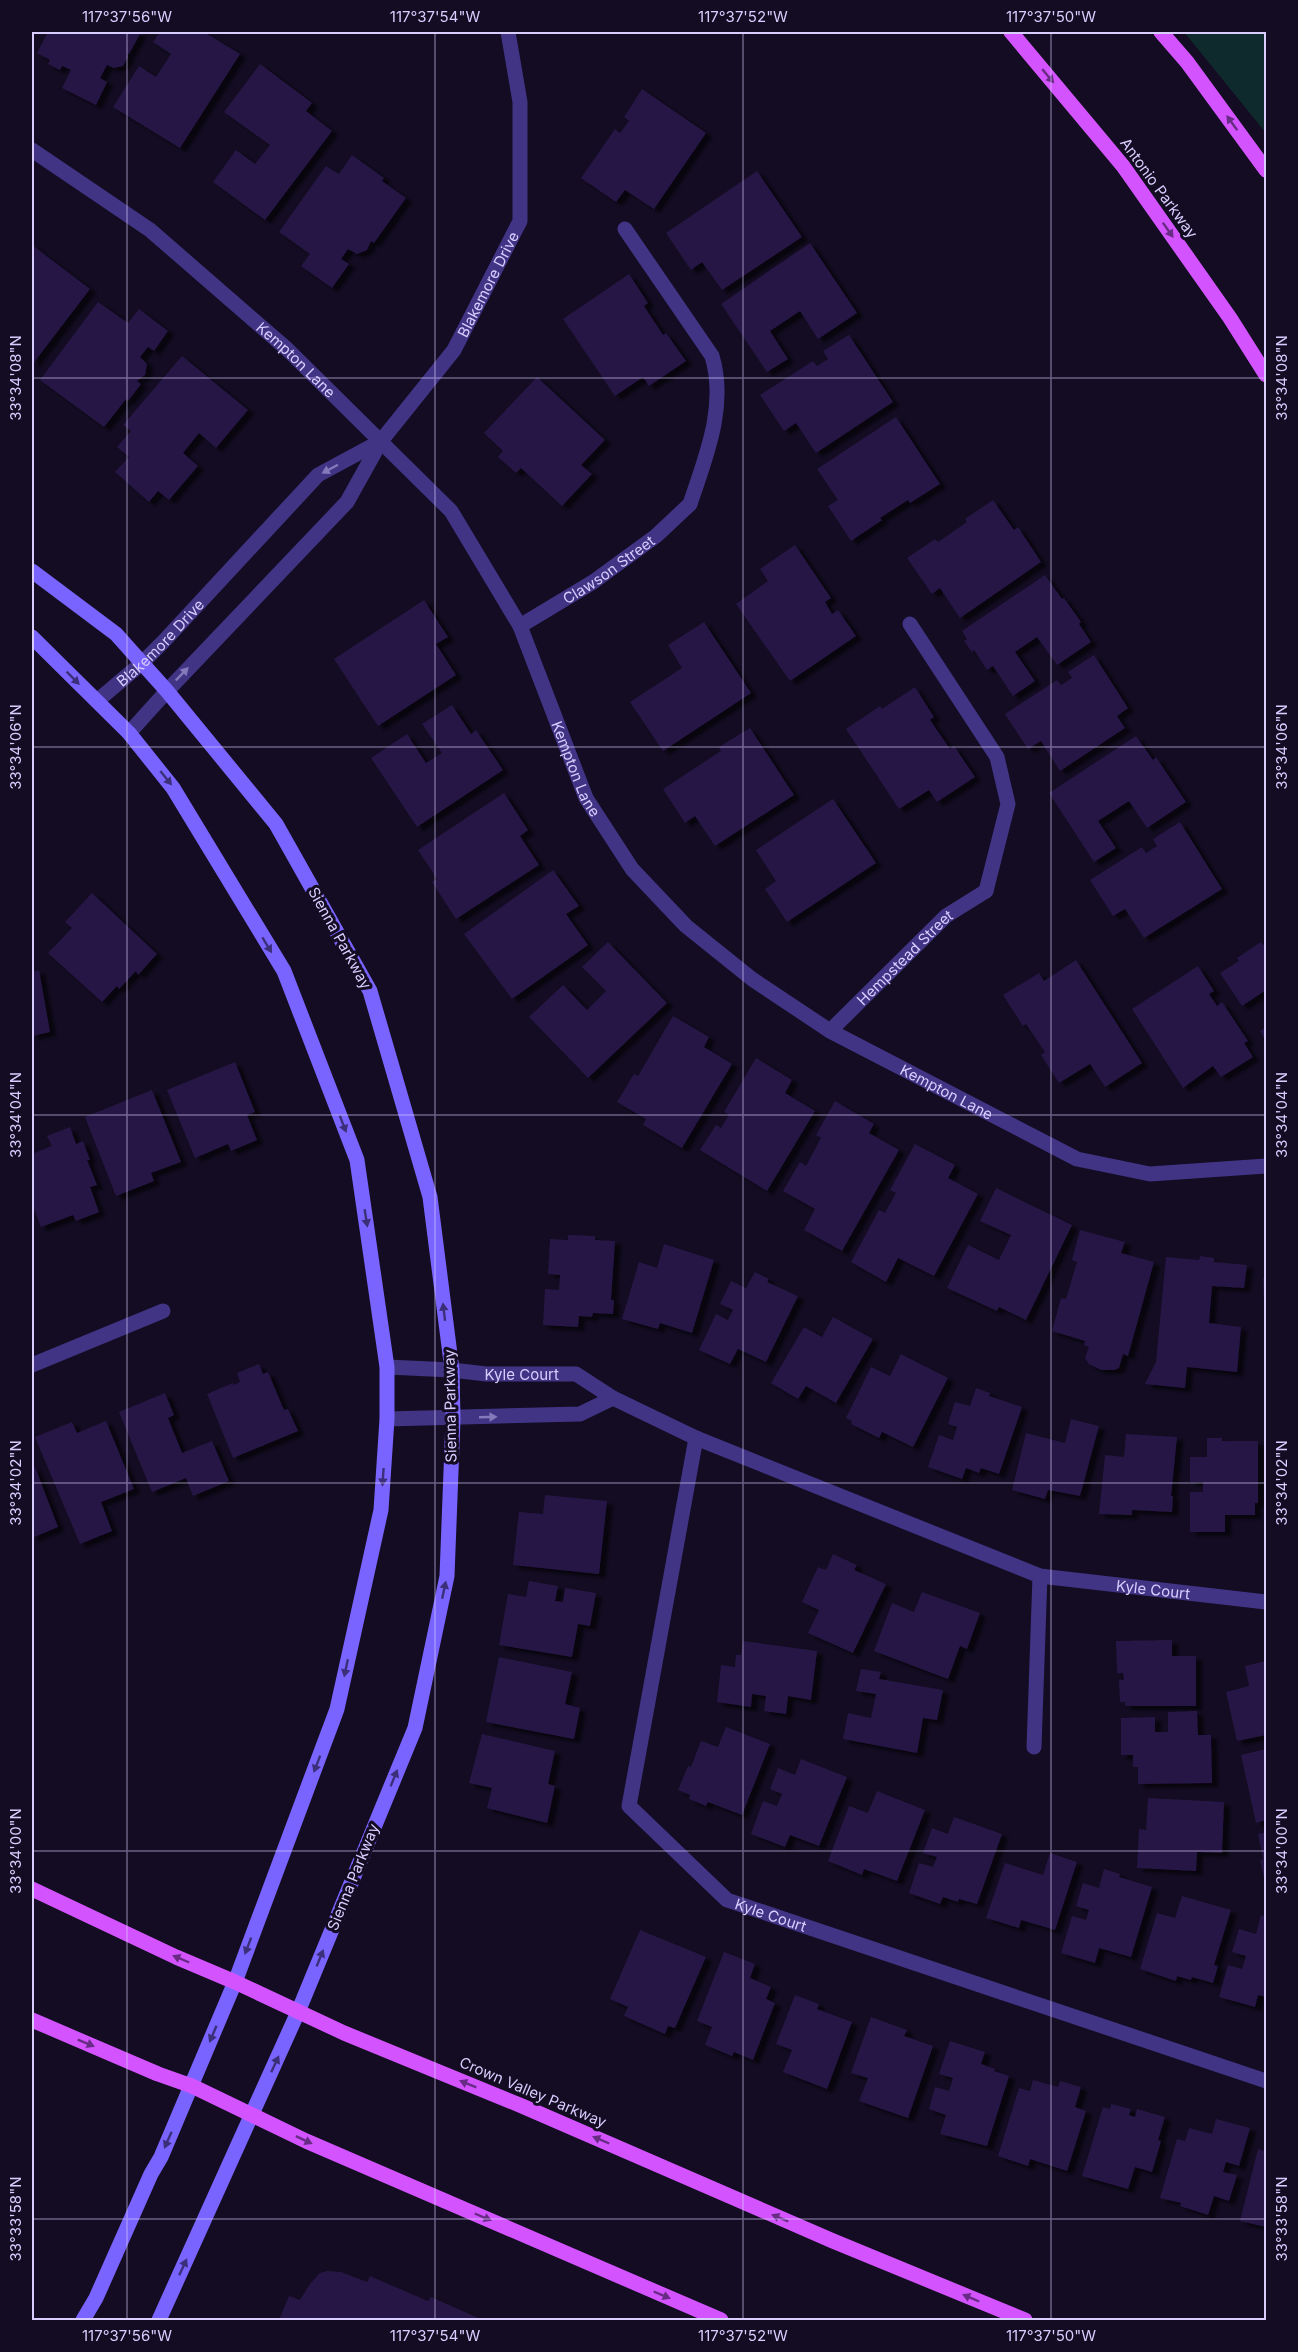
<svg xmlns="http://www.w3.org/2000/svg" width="1298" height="2352" font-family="Inter,sans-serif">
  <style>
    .green { fill: #0f2a2d }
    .building { fill: #261744; filter: url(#shadow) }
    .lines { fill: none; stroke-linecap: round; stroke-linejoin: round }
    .lane { stroke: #413484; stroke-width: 15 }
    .street { stroke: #413484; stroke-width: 15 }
    .secondary { stroke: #7a64ff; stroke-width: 15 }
    .primary { stroke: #d354ff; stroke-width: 15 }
    .oneway { fill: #692c85 }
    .oneway2 { fill: #8579bb }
    .oneway3 { fill: #3c2f7a }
    .ticks { fill: none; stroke: #d9cdff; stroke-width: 1.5; stroke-opacity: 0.45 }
    .labels { text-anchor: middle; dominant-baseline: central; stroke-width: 6; stroke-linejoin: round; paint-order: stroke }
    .street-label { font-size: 15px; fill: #d9cdff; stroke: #130c22 }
    .neatline { fill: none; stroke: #d9cdff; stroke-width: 2 }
    .ticks-label { font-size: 15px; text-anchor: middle; fill: #d9cdff }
  </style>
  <defs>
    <filter id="shadow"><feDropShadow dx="6" dy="4" stdDeviation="1.5" flood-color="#0009"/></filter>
  </defs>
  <rect width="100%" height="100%" fill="#130c22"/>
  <path class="green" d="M1184,32H1266V133Z"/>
  <path class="building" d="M48,32H141L129,54L127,53L128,57L123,66L114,68L107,65L100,78L107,82L96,105L62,88L71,70L62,66L60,70L48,64L50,60L37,53Z
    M160,32H204L240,54L180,148L113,107L139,66L156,77L171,54L153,42Z
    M260,64L312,103L306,111L332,131L265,220L213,182L236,150L255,164L270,145L224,112Z
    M642,89L706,133L654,209L625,190L616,202L581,178L615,129L620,133L629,121L624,117Z
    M352,155L384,178L382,181L406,198L374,243L371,241L367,250L357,254L348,249L341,259L349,264L332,288L301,266L310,254L279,232L326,166L339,174Z
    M757,171L802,237L722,290L702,262L691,270L666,233Z
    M810,243L857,313L818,339L800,311L770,331L788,359L767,372L721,304Z
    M32,245L90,289L32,365Z
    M629,274L648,303L644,306L663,335L666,333L686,361L649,386L643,377L615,396L563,319Z
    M98,302L128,323L139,309L168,331L154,351L148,347L140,357L147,364L145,375L137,381L141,384L128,401L126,399L104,427L40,380Z
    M849,335L893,402L816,453L796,423L784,431L760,395L813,361L817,366L828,359L823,351Z
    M182,356L248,410L216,448L199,433L183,453L198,466L169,500L158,491L149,502L115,472L129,457L117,447L131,431L123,425Z
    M537,377L605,440L581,465L592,474L562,506L521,468L516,473L498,457L503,451L484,433Z
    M896,417L940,484L910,503L908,500L880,518L882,520L851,541L828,506L838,500L817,469Z
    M993,500L1014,530L1018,527L1041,562L960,618L940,588L932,594L907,558L935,539L938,542L967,522L965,519Z
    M795,545L831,598L825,602L832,614L838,610L856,636L790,681L736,604L768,581L760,569Z
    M1045,575L1062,599L1064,598L1081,622L1079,624L1091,642L1057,665L1037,637L1015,652L1035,681L1013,696L993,666L987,670L974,650L972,652L964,641L967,639L962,631Z
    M424,600L448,637L436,644L456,675L378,726L334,659Z
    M704,622L751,693L663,751L630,702L682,668L668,645Z
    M1094,655L1128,708L1117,716L1125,728L1060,771L1041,741L1028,749L1005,714L1057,680L1061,685L1072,678L1068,672Z
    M915,687L934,717L930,720L950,749L954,746L975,777L937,802L929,790L899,809L846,729L880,706L882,709Z
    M452,705L471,734L476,730L503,770L417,827L371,758L407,734L426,763L442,753L422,724Z
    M750,728L794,795L715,846L695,816L685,823L663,789L721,751L719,747Z
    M1136,736L1153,760L1156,757L1186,802L1147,828L1129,801L1098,821L1116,848L1094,862L1049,793Z
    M504,793L528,830L520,836L539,865L456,919L432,882L437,879L418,850Z
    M833,799L876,863L787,922L765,889L776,881L756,850Z
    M1180,822L1222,889L1144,938L1125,909L1113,916L1090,880L1142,847L1146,853L1157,846L1153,839Z
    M553,870L579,906L566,914L588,945L512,999L464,934Z
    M92,893L157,954L138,975L136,971L119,989L117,986L102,1002L48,953L72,928L65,922Z
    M608,942L667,1003L588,1078L529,1017L563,985L587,1010L606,991L582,967Z
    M1261,942L1263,945L1266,943V990L1242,1006L1220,973L1239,961L1237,958Z
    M1076,960L1142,1063L1105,1087L1090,1064L1059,1083L1041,1055L1045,1052L1026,1024L1023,1026L1003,995L1039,973L1044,981Z
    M1198,966L1214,991L1209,994L1217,1006L1222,1002L1248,1041L1244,1043L1253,1057L1221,1077L1213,1066L1183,1088L1132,1009Z
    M39,970L50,1032L32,1036V972Z
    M673,1016L709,1037L704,1047L732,1064L682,1148L643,1125L646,1119L617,1102L634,1074L638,1076Z
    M1266,1027V1041L1260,1031Z
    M756,1058L792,1080L785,1093L815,1111L767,1191L700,1150L716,1125L721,1128L729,1115L724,1112Z
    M235,1062L255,1112L247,1115L257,1140L231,1151L228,1144L195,1158L167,1090Z
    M152,1090L181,1162L151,1173L154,1181L116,1196L85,1117Z
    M835,1101L874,1124L869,1133L899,1150L842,1251L804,1230L815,1209L783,1191L800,1162L806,1166L821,1138L816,1135Z
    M70,1127L76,1144L83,1141L90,1160H87L97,1185L90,1187L99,1212L76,1221L73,1215L41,1227L32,1204V1154L52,1146L47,1136Z
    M915,1144L955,1165L948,1178L978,1194L934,1276L898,1258L886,1282L851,1262L879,1210L885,1213L896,1193L890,1190Z
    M996,1188L1072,1225L1026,1320L999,1307L997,1311L947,1288L968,1245L999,1260L1011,1235L980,1221Z
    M1080,1230L1125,1242L1121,1253L1154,1262L1128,1356L1123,1354L1119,1368L1114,1370H1101L1089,1364L1085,1358L1089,1347L1084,1345L1085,1341L1052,1331L1061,1298L1066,1299L1077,1262L1072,1260Z
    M568,1235L595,1236V1240L615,1241L611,1300H614L613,1314L593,1313L592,1317L579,1316L578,1327L543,1325L545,1289L559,1290L560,1275L548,1274L550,1239L568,1240Z
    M664,1244L714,1260L692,1333L660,1323L658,1329L622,1319L639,1262L657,1268Z
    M1200,1256L1214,1258V1262L1247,1265L1244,1288L1212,1286L1209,1323L1241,1327L1237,1372L1187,1367L1185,1388L1145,1384L1156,1362L1166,1257L1199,1260Z
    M755,1272L769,1279L767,1282L798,1296L766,1362L738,1349L730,1364L699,1350L716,1314L728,1320L733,1310L720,1304L731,1281L746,1288Z
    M1263,1278H1266V1329H1265Z
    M833,1317L873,1339L836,1403L806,1386L798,1399L771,1383L804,1327L822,1337Z
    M901,1354L948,1378L913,1447L882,1432L879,1438L851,1424L852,1421L846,1418L871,1367L890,1376Z
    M259,1364L263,1374L268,1372L284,1410L288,1409L298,1431L233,1458L207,1394L233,1383V1385L240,1382L237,1373Z
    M976,1388L990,1393L989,1396L1022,1407L999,1474L981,1468L979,1473L966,1468L962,1479L928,1467L939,1435L953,1440L957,1427L948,1424L955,1402L970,1406Z
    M165,1393L174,1415L168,1418L182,1453L212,1441L229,1481L193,1496L186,1478L152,1492L119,1412Z
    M1071,1419L1099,1426L1080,1496L1048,1490L1045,1499L1012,1490L1026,1433L1065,1443Z
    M106,1421L134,1489L101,1502L112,1531L80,1544L35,1437L72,1422L77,1433Z
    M1126,1434L1177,1437L1171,1496H1173L1172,1512L1132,1510V1515L1099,1514L1105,1455L1124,1457Z
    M1207,1438H1222V1441H1258V1503H1255V1515H1225V1532H1190V1492H1203V1482H1190V1457H1207Z
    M35,1467L58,1527L32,1538V1468Z
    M545,1495L607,1501L599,1574L513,1565L519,1512L543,1514Z
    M833,1554L857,1565L854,1570L886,1584L853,1653L808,1633L819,1610L802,1602L818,1567L826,1570Z
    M529,1581L558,1586L555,1601L563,1602L565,1588L596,1593L590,1626L578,1624L572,1657L499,1645L508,1594L526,1597Z
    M922,1592L980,1613L967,1649L960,1646L948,1679L874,1651L892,1603L914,1612Z
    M1172,1640V1656H1196V1706H1125V1702H1120L1119,1680H1124L1123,1673H1117L1116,1641Z
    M743,1641L817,1651L811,1700L788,1696L786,1714L764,1711L766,1696L752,1694L751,1707L717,1702L721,1665L735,1667L736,1655H741Z
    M499,1657L572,1672L565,1704L580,1708L574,1739L486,1722Z
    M1266,1661V1735L1237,1741L1226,1692L1249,1686L1245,1666Z
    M861,1669L881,1672L879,1679L943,1690L937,1720L923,1718L917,1753L843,1739L848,1713L871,1718L876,1694L856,1691Z
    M1197,1711L1198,1735H1211L1212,1783L1138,1784V1767H1133V1755H1121V1718L1155,1717V1732H1168V1712Z
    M726,1727L770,1744L742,1815L708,1802L706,1806L689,1799L690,1795L678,1790L688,1766L691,1767L701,1741L718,1747Z
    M482,1734L555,1751L548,1784L555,1786L547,1823L487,1808L492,1788L469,1783Z
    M1266,1749V1820L1256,1823L1241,1755Z
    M801,1759L847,1777L819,1846L790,1835L785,1847L751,1834L763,1801L777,1806L782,1794L770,1789L778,1768L795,1775Z
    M877,1791L925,1810L897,1881L864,1869L862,1875L828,1861L849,1806L868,1813Z
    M1148,1798L1224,1802L1222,1853L1197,1852L1196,1871L1137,1868L1139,1829L1146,1830Z
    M954,1817L1002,1834L977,1904L959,1899L958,1902L943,1897L940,1904L909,1893L919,1863L933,1867L937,1857L923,1853L932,1828L948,1834Z
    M1266,1832V1886L1260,1860L1263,1859L1258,1834Z
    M1050,1853L1077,1862L1055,1930L1021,1920L1019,1928L986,1918L1005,1863L1043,1875Z
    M1104,1869L1120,1874L1119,1877L1152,1887L1131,1957L1099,1948L1095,1963L1061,1953L1072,1916L1086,1920L1089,1910L1076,1906L1083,1883L1099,1888Z
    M1182,1896L1231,1910L1214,1965L1218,1966L1213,1983L1192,1977L1191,1980L1177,1976L1176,1981L1140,1969L1157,1913L1175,1918Z
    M1261,1915L1266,1917V1997L1258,1995L1255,2007L1219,1997L1228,1965L1242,1969L1246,1956L1232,1952L1239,1929L1256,1934Z
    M640,1930L706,1957L675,2028L668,2026L665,2034L624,2016L628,2007L610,1999Z
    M724,1952L755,1964L750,1978L771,1987L766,1999L775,2003L753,2060L734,2052L732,2056L705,2045L712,2027L697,2021Z
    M795,1995L819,2004L817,2009L852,2022L827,2089L783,2072L792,2050L776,2044Z
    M871,2017L907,2030L904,2036L933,2046L908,2118L859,2101L868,2078L851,2073Z
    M950,2041L985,2052L981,2064L995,2069L994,2071L1009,2076L987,2146L940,2134L946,2115L929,2109L935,2087L949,2091L953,2078L939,2074Z
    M1033,2080L1058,2087L1060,2081L1081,2087L1075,2107L1086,2111L1067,2171L1030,2159L1028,2166L998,2156L1019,2088L1030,2091Z
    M1111,2104L1131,2109L1129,2115L1135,2117L1137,2109L1165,2117L1158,2140L1161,2141L1152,2172L1135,2167L1128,2189L1082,2176L1103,2107L1110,2109Z
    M1216,2119L1250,2128L1239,2166L1226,2162L1223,2172L1237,2175L1229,2201L1214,2196L1208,2215L1180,2206L1181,2203L1160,2198L1177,2139L1185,2141L1189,2128L1212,2134Z
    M1258,2149L1266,2151V2227L1240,2221Z
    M327,2271L341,2272L367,2282L370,2276L428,2301L431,2297L483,2320H279L289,2296L300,2300L310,2284L320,2273Z"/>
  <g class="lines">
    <path class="lane" d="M625,229L712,356C727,406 706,456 690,504
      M910,624L997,757L1008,804L986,891"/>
    <g class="street">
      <path id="s1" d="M32,150L150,230L287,349L451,511L520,626L586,798L632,869L686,926L752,979L830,1031L1077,1159L1150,1174L1266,1166"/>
      <path id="s2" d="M520,626L593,582L656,536L690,504"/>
      <path id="s3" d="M97,701L142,663L164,641L318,475L381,441"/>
      <path id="s4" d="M129,733L167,691L347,502L381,441L454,350L520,221V102L508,32"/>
      <path id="s5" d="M830,1031L946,916L986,891"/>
      <path d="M32,1365L163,1311"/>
      <path id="s6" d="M387,1367L452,1370L486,1374H576L613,1398L696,1438L1040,1576L1266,1602"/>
      <path d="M387,1419L580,1414L613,1398"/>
      <path id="s7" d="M696,1438L629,1806L727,1900L1266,2081"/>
      <path d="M1034,1747L1040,1576"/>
    </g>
    <path class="secondary" d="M32,571L116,634L167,691L276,824L370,991L430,1197L452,1370L453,1419L447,1576L415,1728L298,2012L159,2320
      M32,637L129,733L173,788L284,971L357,1160L387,1367V1419L381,1510L337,1709L235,1982L161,2157L151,2174L96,2298L83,2320"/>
    <path class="primary" d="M1011,32L1123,166L1230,318L1266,375
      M1161,32L1187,62L1266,170
      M32,1889L176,1957L235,1982L344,2033L522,2106L833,2241L1025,2320
      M32,2020L158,2074L192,2086L306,2141L721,2320"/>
  </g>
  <defs><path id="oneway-solid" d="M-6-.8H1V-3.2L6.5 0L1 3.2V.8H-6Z" transform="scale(1.5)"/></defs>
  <g class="oneway">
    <use href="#oneway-solid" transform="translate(1048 76) rotate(50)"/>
    <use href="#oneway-solid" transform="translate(1232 123) rotate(-126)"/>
    <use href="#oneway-solid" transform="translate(1168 230) rotate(55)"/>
    <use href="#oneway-solid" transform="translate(181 1959) rotate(-157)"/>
    <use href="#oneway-solid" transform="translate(86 2043) rotate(22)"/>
    <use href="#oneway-solid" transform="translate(468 2084) rotate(-158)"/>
    <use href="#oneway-solid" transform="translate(304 2140) rotate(25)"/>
    <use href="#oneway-solid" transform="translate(601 2140) rotate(-157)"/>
    <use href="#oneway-solid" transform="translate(483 2217) rotate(23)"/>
    <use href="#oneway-solid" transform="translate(780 2218) rotate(-157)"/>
    <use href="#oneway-solid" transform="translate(662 2295) rotate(23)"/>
    <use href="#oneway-solid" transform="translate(971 2298) rotate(-157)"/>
  </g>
  <g class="oneway2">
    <use href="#oneway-solid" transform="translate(330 469) rotate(152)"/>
    <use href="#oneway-solid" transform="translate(182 674) rotate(-46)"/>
    <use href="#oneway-solid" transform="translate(488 1417) rotate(-2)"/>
  </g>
  <g class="oneway3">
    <use href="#oneway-solid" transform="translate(73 678) rotate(45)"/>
    <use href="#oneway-solid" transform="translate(166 778) rotate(51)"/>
    <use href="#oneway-solid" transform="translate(267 945) rotate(59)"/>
    <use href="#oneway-solid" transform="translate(343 1124) rotate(69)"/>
    <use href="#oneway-solid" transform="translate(366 1218) rotate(81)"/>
    <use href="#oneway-solid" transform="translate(444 1312) rotate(-97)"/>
    <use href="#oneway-solid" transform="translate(383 1477) rotate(94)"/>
    <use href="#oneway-solid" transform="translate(444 1590) rotate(-78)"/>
    <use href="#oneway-solid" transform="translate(346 1668) rotate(102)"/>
    <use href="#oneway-solid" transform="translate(317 1764) rotate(111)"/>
    <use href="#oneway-solid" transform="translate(394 1778) rotate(-68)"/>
    <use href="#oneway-solid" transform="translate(248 1946) rotate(111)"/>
    <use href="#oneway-solid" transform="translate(320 1958) rotate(-68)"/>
    <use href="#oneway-solid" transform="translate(213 2034) rotate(113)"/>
    <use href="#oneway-solid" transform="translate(275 2064) rotate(-65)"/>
    <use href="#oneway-solid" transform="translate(168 2140) rotate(114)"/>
    <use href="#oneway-solid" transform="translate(183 2267) rotate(-65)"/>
  </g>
  <path class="ticks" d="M127,32V2320M435,32V2320M743,32V2320M1051,32V2320M32,378H1266M32,747H1266M32,1115H1266M32,1483H1266M32,1851H1266M32,2219H1266"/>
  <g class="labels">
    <g class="street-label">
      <text transform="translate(1159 188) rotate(54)">Antonio Parkway</text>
      <text stroke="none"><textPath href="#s4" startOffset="578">Blakemore Drive</textPath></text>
      <text stroke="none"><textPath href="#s1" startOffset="338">Kempton Lane</textPath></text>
      <text stroke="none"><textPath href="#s2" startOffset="105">Clawson Street</textPath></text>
      <text stroke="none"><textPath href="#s3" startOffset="86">Blakemore Drive</textPath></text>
      <text stroke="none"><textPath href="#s1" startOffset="842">Kempton Lane</textPath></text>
      <text transform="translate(340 938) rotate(61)">Sienna Parkway</text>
      <text stroke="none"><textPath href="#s5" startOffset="105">Hempstead Street</textPath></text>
      <text stroke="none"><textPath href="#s1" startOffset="1346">Kempton Lane</textPath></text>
      <text stroke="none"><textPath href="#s6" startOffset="135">Kyle Court</textPath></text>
      <text transform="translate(450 1406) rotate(-91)">Sienna Parkway</text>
      <text stroke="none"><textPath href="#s6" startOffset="810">Kyle Court</textPath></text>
      <text transform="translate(353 1877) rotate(-68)">Sienna Parkway</text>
      <text stroke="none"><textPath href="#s7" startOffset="556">Kyle Court</textPath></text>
      <text transform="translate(533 2092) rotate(23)">Crown Valley Parkway</text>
    </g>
  </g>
  <rect width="1298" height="2352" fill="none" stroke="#130c22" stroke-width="66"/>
  <rect x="33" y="33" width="1232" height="2286" class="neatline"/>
  <g class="ticks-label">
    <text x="127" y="22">117°37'56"W</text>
    <text x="435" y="22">117°37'54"W</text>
    <text x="743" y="22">117°37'52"W</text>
    <text x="1051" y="22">117°37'50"W</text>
    <text transform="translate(16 378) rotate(-90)" y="5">33°34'08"N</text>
    <text transform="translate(1282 378) rotate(-90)" y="5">33°34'08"N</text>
    <text transform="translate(16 747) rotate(-90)" y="5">33°34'06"N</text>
    <text transform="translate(1282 747) rotate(-90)" y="5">33°34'06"N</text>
    <text transform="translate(16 1115) rotate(-90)" y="5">33°34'04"N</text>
    <text transform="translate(1282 1115) rotate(-90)" y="5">33°34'04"N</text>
    <text transform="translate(16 1483) rotate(-90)" y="5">33°34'02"N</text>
    <text transform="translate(1282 1483) rotate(-90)" y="5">33°34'02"N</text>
    <text transform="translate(16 1851) rotate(-90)" y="5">33°34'00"N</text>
    <text transform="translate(1282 1851) rotate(-90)" y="5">33°34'00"N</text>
    <text transform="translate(16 2219) rotate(-90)" y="5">33°33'58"N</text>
    <text transform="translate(1282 2219) rotate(-90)" y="5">33°33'58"N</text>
    <text x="127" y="2341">117°37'56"W</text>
    <text x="435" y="2341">117°37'54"W</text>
    <text x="743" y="2341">117°37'52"W</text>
    <text x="1051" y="2341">117°37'50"W</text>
  </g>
</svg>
